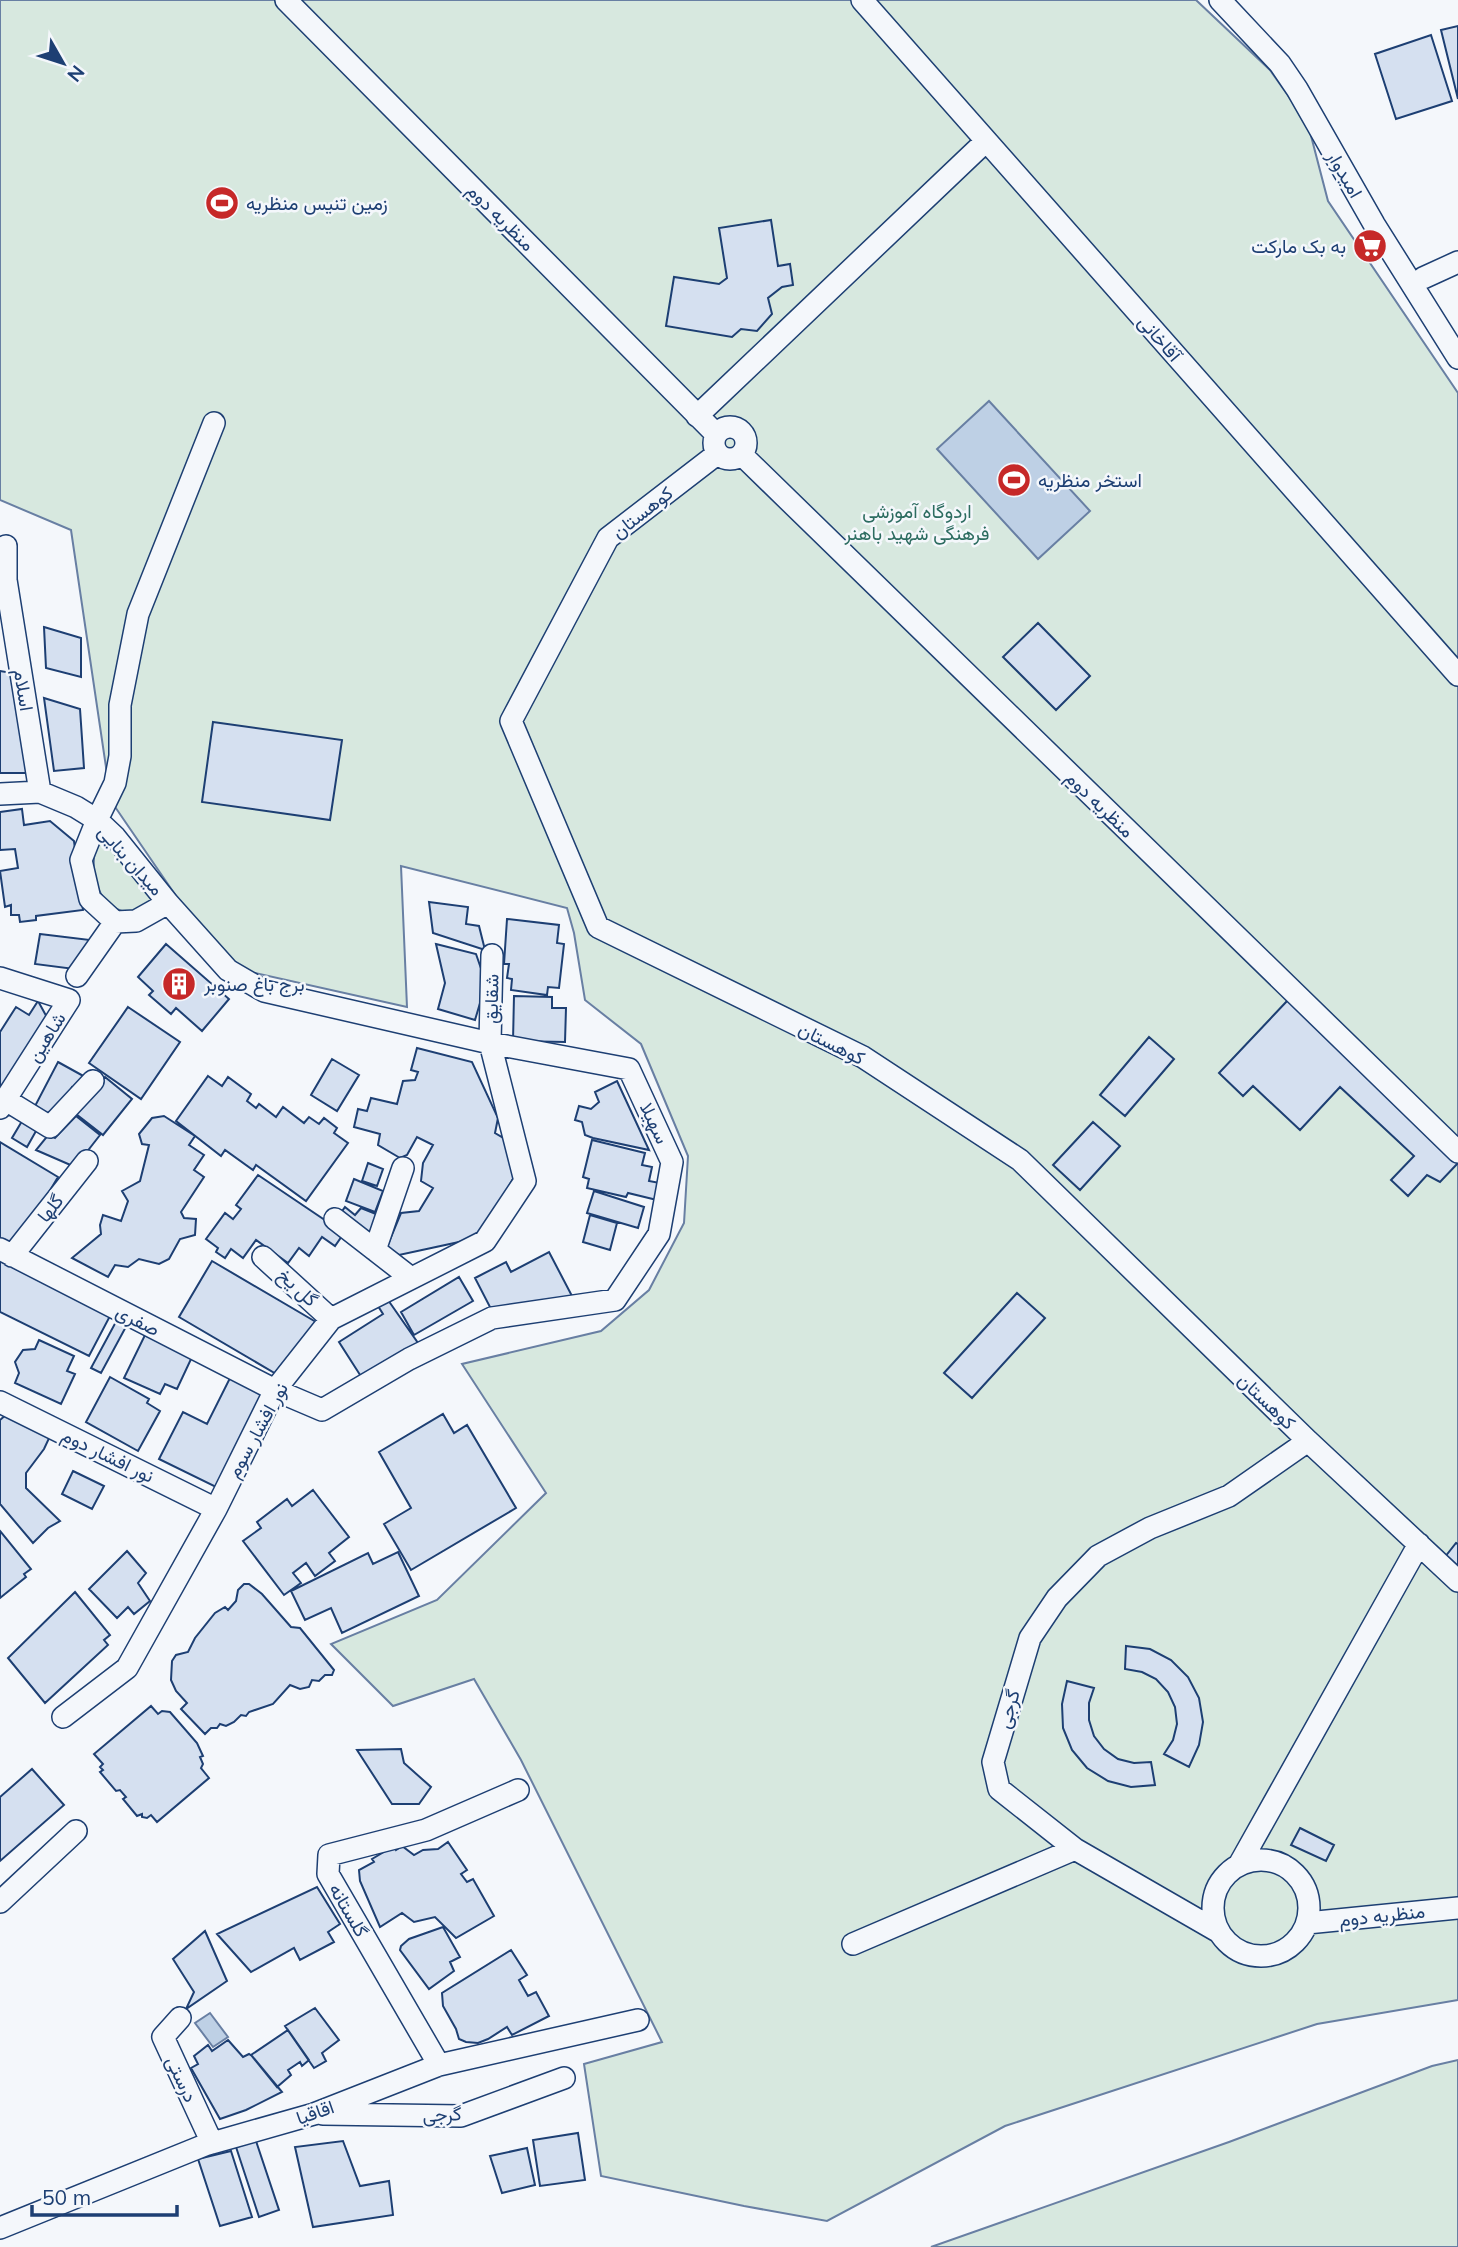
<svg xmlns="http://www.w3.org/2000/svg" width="1458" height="2247" font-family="Mulish,Vazirmatn,sans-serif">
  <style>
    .green { fill: #d7e8df; stroke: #687fa3; stroke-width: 2 }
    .water { fill: #bed0e5; stroke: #687fa3; stroke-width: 2 }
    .building { fill: #d5e0f0; stroke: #1d3f73; stroke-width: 2 }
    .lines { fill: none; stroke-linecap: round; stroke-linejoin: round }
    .minor-casing { stroke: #1d3f73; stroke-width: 24 }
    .minor { stroke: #f4f7fb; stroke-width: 21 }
    .labels { text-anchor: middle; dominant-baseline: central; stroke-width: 5; stroke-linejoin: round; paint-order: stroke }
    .street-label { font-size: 19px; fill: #1d3f73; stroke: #f4f7fb }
    .poi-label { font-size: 19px; fill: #1d3f73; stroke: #f4f7fb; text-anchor: start }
    .park-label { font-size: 19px; fill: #2c6c60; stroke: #f4f7fb }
  </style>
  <rect width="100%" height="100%" fill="#f4f7fb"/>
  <path class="green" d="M0,0H1196L1270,70L1294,104L1310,132L1328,201L1458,393V2000L1317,2024L1005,2126L827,2221L744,2206L601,2176L584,2064L662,2042L521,1760L474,1679L393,1706L331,1644L437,1600L546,1493L462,1364L601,1331L649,1290L684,1223L688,1156L641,1044L585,1000L574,933L567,908L401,866L407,1007L224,966L111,801L71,530L0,500Z
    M95,839L108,841L155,904L129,914L107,905L93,879Z
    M1458,2060V2247H931L1229,2142L1432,2066Z"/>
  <path class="water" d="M989,401L1090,511L1038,559L937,449Z
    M210,2013L228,2037L213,2047L195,2023Z"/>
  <path class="building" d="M1458,26V99L1441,30Z
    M1431,35L1452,101L1396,119L1375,54Z
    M771,220L778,266L790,264L793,285L782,287L768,298L772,314L757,331L741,329L732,337L666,326L674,277L719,284L727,278L719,228Z
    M1038,623L1090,676L1056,710L1003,657Z
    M44,627L81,638V677L46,668Z
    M0,671L12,673L31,773H0Z
    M44,698L80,709L84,768L54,771Z
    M213,722L342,740L330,820L202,802Z
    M22,809L24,825L50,821L74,841L83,910L36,916V920L20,922L19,915H11V905L5,907L0,871L18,868L15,849L0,850V812Z
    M429,902L468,907L466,924L479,926L485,950L433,933Z
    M507,919L559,925L557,943L564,944L559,988L548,987L547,995L511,990L512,979L507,978L509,964H504Z
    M40,934L90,940L74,969L35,964Z
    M166,944L229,999L202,1031L176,1008L171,1014L149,995L153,991L138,977Z
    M436,944L476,954L486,983L475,1020L438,1009L445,983Z
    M514,996L552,997V1008H566L565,1042L513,1041Z
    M1288,1000L1458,1160V1163L1440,1182L1427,1175L1408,1196L1391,1180L1414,1156L1340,1087L1300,1130L1253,1086L1243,1096L1219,1073Z
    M38,1001L49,1021L0,1094V1032L16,1007L29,1015Z
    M128,1007L180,1042L141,1099L89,1063Z
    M1149,1037L1174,1059L1125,1116L1100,1095Z
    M417,1048L472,1062L498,1118L495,1133L505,1139L515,1175L482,1237L399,1255L386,1249L401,1213L419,1211L433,1188L421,1181L423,1163L433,1145L417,1137L407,1155L400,1158L378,1145L380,1134L354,1127L358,1109L367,1111L371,1098L397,1104L403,1081L415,1080L418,1072L411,1070Z
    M332,1059L359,1075L337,1111L311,1095Z
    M58,1062L87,1078L80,1091L72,1087L55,1119L34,1108Z
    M208,1076L222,1086L228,1077L251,1094L247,1101L256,1108L259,1104L276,1117L283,1107L304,1123L309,1117L319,1124L324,1118L337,1128L334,1133L348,1143L306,1201L256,1165L253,1170L225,1150L221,1156L176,1121Z
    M105,1077L132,1099L103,1135L76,1114Z
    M617,1081L649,1150L593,1138L585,1135L582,1122L575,1120L579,1106L591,1109L599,1102L595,1092Z
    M25,1116L40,1124L27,1147L12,1138Z
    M76,1116L100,1135L75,1167L36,1150L49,1134L55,1138Z
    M164,1116L195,1136L189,1145L204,1155L194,1170L204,1177L181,1212L184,1218L196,1219L195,1235L180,1239L169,1259L159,1264L139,1259L128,1267L115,1265L108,1277L72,1258L101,1234L100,1225L103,1215L121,1221L128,1201L122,1191L140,1181L149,1145L142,1144L139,1134L152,1118Z
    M1093,1122L1120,1146L1080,1190L1053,1165Z
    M592,1140L645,1153L642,1165L652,1167L649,1181L665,1184L661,1201L628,1193L626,1197L587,1188L589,1179L583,1177Z
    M0,1142L58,1177L15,1249L0,1240Z
    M368,1163L383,1169L377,1186L362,1181Z
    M258,1175L344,1233L335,1246L322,1237L309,1256L299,1248L288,1263L256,1240L243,1258L231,1249L225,1258L216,1252L218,1248L206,1239L225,1213L233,1219L241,1209L236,1205Z
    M354,1179L383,1191L375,1212L346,1201Z
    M594,1191L644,1207L638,1228L587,1213Z
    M345,1207L355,1215L361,1208L381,1216L372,1241L338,1217Z
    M590,1215L617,1223L610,1250L583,1242Z
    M549,1252L572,1296L492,1311L475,1278L506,1262L511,1272Z
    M0,1261L110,1316L89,1356L0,1312Z
    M212,1261L316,1322L283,1378L179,1317Z
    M459,1277L473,1301L414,1335L401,1312Z
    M1017,1293L1045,1318L972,1398L944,1373Z
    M388,1300L418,1343L362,1378L339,1342L383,1314L378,1306Z
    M118,1318L128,1323L101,1373L91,1368Z
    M145,1335L192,1357L177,1389L165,1384L160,1394L124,1378Z
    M39,1340L74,1356L67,1371L75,1374L61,1404L15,1383L19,1373L15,1362L23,1350L35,1349Z
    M110,1377L149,1399L147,1403L160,1411L138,1451L86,1422Z
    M230,1378L263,1395L216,1487L159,1459L183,1412L207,1424Z
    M8,1413L51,1434L44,1449L26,1473V1488L60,1521L48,1528L33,1543L0,1504V1420Z
    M443,1414L454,1433L467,1425L516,1508L411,1570L384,1524L411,1508L379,1452Z
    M73,1471L104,1486L92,1509L62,1494Z
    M313,1490L349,1537L329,1553L335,1561L315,1576L306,1563L293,1573L301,1583L284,1595L243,1541L261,1528L257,1522L287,1499L292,1506Z
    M0,1531L31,1569L24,1574L26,1577L0,1598Z
    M1456,1543L1458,1544V1575L1441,1562Z
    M127,1551L146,1573L138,1583L150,1601L134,1614L128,1607L117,1618L89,1589Z
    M398,1552L419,1596L342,1633L331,1608L305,1620L291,1591L368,1553L373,1564Z
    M244,1584H249L262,1594L291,1627L300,1628L334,1670L332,1675H325L319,1681L312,1680L309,1687L300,1689L290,1685L273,1704L249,1712L246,1716L241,1715L234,1722L226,1726L220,1724L217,1728H211L205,1734L181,1709L187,1703L176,1691L171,1680L172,1661L176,1655L188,1652L195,1638L215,1613L225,1607L228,1610L236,1601L238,1590Z
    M75,1592L110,1635L104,1640L108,1645L45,1703L8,1658Z
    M1126,1646L1150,1649L1171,1660L1188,1677L1199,1698L1203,1722L1199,1745L1189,1767L1164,1754L1173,1740L1177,1724L1175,1707L1168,1692L1156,1679L1142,1672L1125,1669Z
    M1067,1681L1094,1688L1089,1703V1720L1094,1736L1104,1749L1118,1759L1134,1763L1151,1762L1155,1785L1131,1787L1108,1781L1087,1768L1072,1750L1063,1728L1062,1704Z
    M151,1706L158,1714L162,1711L170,1712L197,1743L203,1756L200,1757L203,1764L201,1768L209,1778L157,1822L151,1815L147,1818L142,1817V1814L137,1816L123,1799L126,1797L120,1790L116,1791L100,1772L103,1770L100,1767L103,1764L94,1754Z
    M401,1749L404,1763L431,1787L419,1804H392L357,1750Z
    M32,1769L64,1805L0,1861V1797Z
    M1300,1828L1334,1845L1326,1861L1291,1845Z
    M448,1842L467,1870L461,1874L467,1882L473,1879L494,1916L456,1938L435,1917L414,1922L402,1913L380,1927L360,1881L359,1870L374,1862L372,1859L394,1846L396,1850L402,1846L414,1855L423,1850L438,1849Z
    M317,1887L340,1924L328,1932L334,1942L300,1960L294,1948L251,1972L217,1934Z
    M443,1927L460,1957L450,1962L454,1971L429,1989L400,1950L401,1946L409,1939Z
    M205,1931L227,1981L186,2009L194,1992L173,1959Z
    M511,1950L527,1975L519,1980L528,1996L536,1992L549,2016L512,2035L507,2027L488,2039L478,2043L466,2042L459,2039L456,2029L443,2006L442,1993Z
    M315,2008L339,2040L322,2053L326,2061L314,2068L285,2026Z
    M288,2030L309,2060L302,2066L300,2062L288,2070L291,2075L277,2087L251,2055Z
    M228,2040L243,2057L249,2054L252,2056L282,2092L246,2110L220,2119L191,2068L198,2064L194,2056L208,2045L212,2051Z
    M578,2133L585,2180L540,2186L533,2140Z
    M256,2141L279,2210L259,2217L236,2147Z
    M343,2141L360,2186L389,2181L393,2215L313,2227L295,2147Z
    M527,2148L535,2185L502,2193L490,2156Z
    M231,2151L252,2217L220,2226L198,2159Z"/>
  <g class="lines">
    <g class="minor-casing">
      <path id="minor" d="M286,0L716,434
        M862,0L1458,675
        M1220,0L1280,64L1297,89L1374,224L1458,358
        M1423,278L1458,262
        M697,416L986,141
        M714 443a16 16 0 1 1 32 0a16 16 0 1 1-32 0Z
        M717,454L608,538L511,721L598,927L863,1057L1020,1160L1308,1441L1458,1581
        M742,455L1458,1152
        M6,546V580L40,792
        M0,794L40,792L76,807L97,820L115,783L120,756V705L138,614L214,423
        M77,976L115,922
        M0,978L69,1000L0,1108
        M6,1100L50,1127L93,1081
        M335,1219L411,1278
        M0,1249L275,1390L322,1410L409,1359L492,1318L615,1300L659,1234L672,1162L629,1069L490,1043L264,991L228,970L168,903L115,837L97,820L81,860L90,899L115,922L136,921L168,903
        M375,1250L403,1168
        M12,1256L87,1161
        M263,1257L331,1319
        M0,1402L216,1509
        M63,1717L127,1668L216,1509L275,1390L331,1319L485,1241L525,1181L490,1043L492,955
        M1075,1849L1219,1932
        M1213 1908a48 48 0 1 1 96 0a48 48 0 1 1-96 0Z
        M1239,1865L1419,1544
        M0,1902L76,1831
        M1307,1923L1458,1908
        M853,1944L1075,1849L999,1789L993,1762L1030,1638L1057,1598L1098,1556L1150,1528L1229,1496L1308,1441
        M180,2018L163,2037L212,2143
        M439,2065L328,1874L329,1855L426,1830L518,1790
        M323,2114L461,2116L564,2078
        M0,2228L205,2145L314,2114L439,2065L638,2020"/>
    </g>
    <use href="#minor" class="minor"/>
  </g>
  <defs>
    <g id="stadium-disc" transform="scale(1.75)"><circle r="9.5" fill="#c62828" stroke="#f4f7fb"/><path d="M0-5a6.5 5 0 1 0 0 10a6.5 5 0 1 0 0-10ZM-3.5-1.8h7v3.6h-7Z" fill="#fff"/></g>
    <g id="supermarket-disc" transform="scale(1.75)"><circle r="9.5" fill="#c62828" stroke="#f4f7fb"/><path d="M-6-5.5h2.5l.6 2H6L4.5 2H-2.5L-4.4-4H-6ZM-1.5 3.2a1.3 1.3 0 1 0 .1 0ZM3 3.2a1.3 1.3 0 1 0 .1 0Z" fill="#fff"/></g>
    <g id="building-disc" transform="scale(1.75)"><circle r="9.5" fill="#c62828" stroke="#f4f7fb"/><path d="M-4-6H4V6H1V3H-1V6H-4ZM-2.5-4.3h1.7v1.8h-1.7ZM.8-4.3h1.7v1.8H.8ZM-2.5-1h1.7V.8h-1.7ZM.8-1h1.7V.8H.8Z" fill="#fff"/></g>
  </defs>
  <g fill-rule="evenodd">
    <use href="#stadium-disc" x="222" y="203"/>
    <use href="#supermarket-disc" x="1370" y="246"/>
    <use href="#stadium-disc" x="1014" y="480"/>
    <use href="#building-disc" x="179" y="984"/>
  </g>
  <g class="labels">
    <g class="street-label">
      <text transform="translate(1345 174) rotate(60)">امیدوار</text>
      <text transform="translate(501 217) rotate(45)">منظریه دوم</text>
      <text transform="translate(1160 338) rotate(49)">آقاخانی</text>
      <text transform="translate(642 512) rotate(-38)">کوهستان</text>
      <text transform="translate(24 690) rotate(81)">اسلام</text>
      <text transform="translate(1100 804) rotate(44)">منظریه دوم</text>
      <text transform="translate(131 860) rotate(48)">میدان بنایی</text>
      <text transform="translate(491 999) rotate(-89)">شقایق</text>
      <text transform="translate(46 1037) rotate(-58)">شاهین</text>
      <text transform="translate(832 1043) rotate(27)">کوهستان</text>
      <text transform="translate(655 1123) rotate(65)">سهیلا</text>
      <text transform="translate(50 1208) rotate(-52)">گلها</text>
      <text transform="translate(298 1287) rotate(42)">گل یخ</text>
      <text transform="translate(138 1320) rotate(27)">صفری</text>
      <text transform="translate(1267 1401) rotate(44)">کوهستان</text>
      <text transform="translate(257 1430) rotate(-61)">نور افشار سوم</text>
      <text transform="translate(108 1455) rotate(26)">نور افشار دوم</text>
      <text transform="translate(1008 1709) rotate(-74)">گرجی</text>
      <text transform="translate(349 1910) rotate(60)">گلستانه</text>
      <text transform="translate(1382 1915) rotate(-6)">منظریه دوم</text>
      <text transform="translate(182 2079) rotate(65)">درستی</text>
      <text transform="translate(315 2112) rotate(-19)">اقاقیا</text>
      <text transform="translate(442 2114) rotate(-3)">گرجی</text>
    </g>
    <g class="poi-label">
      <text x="246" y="203">زمین تنیس منظریه</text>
      <text x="1346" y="246" text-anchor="end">به بک مارکت</text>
      <text x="1038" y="480">استخر منظریه</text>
      <text x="204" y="984">برج باغ صنوبر</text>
    </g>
    <g class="park-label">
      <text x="917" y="511">اردوگاه آموزشی<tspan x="917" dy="22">فرهنگی شهید باهنر</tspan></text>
    </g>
  </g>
  <g transform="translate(63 63) rotate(129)" stroke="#f4f7fb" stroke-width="5" paint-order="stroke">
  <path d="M0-5L12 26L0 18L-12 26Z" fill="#1d3f73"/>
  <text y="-10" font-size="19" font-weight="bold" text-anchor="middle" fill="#1d3f73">N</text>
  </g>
  <path d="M32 2205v10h145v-10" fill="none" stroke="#1d3f73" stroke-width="3.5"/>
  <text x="42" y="2205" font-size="21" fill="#1d3f73" stroke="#f4f7fb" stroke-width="5" paint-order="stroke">50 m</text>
</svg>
